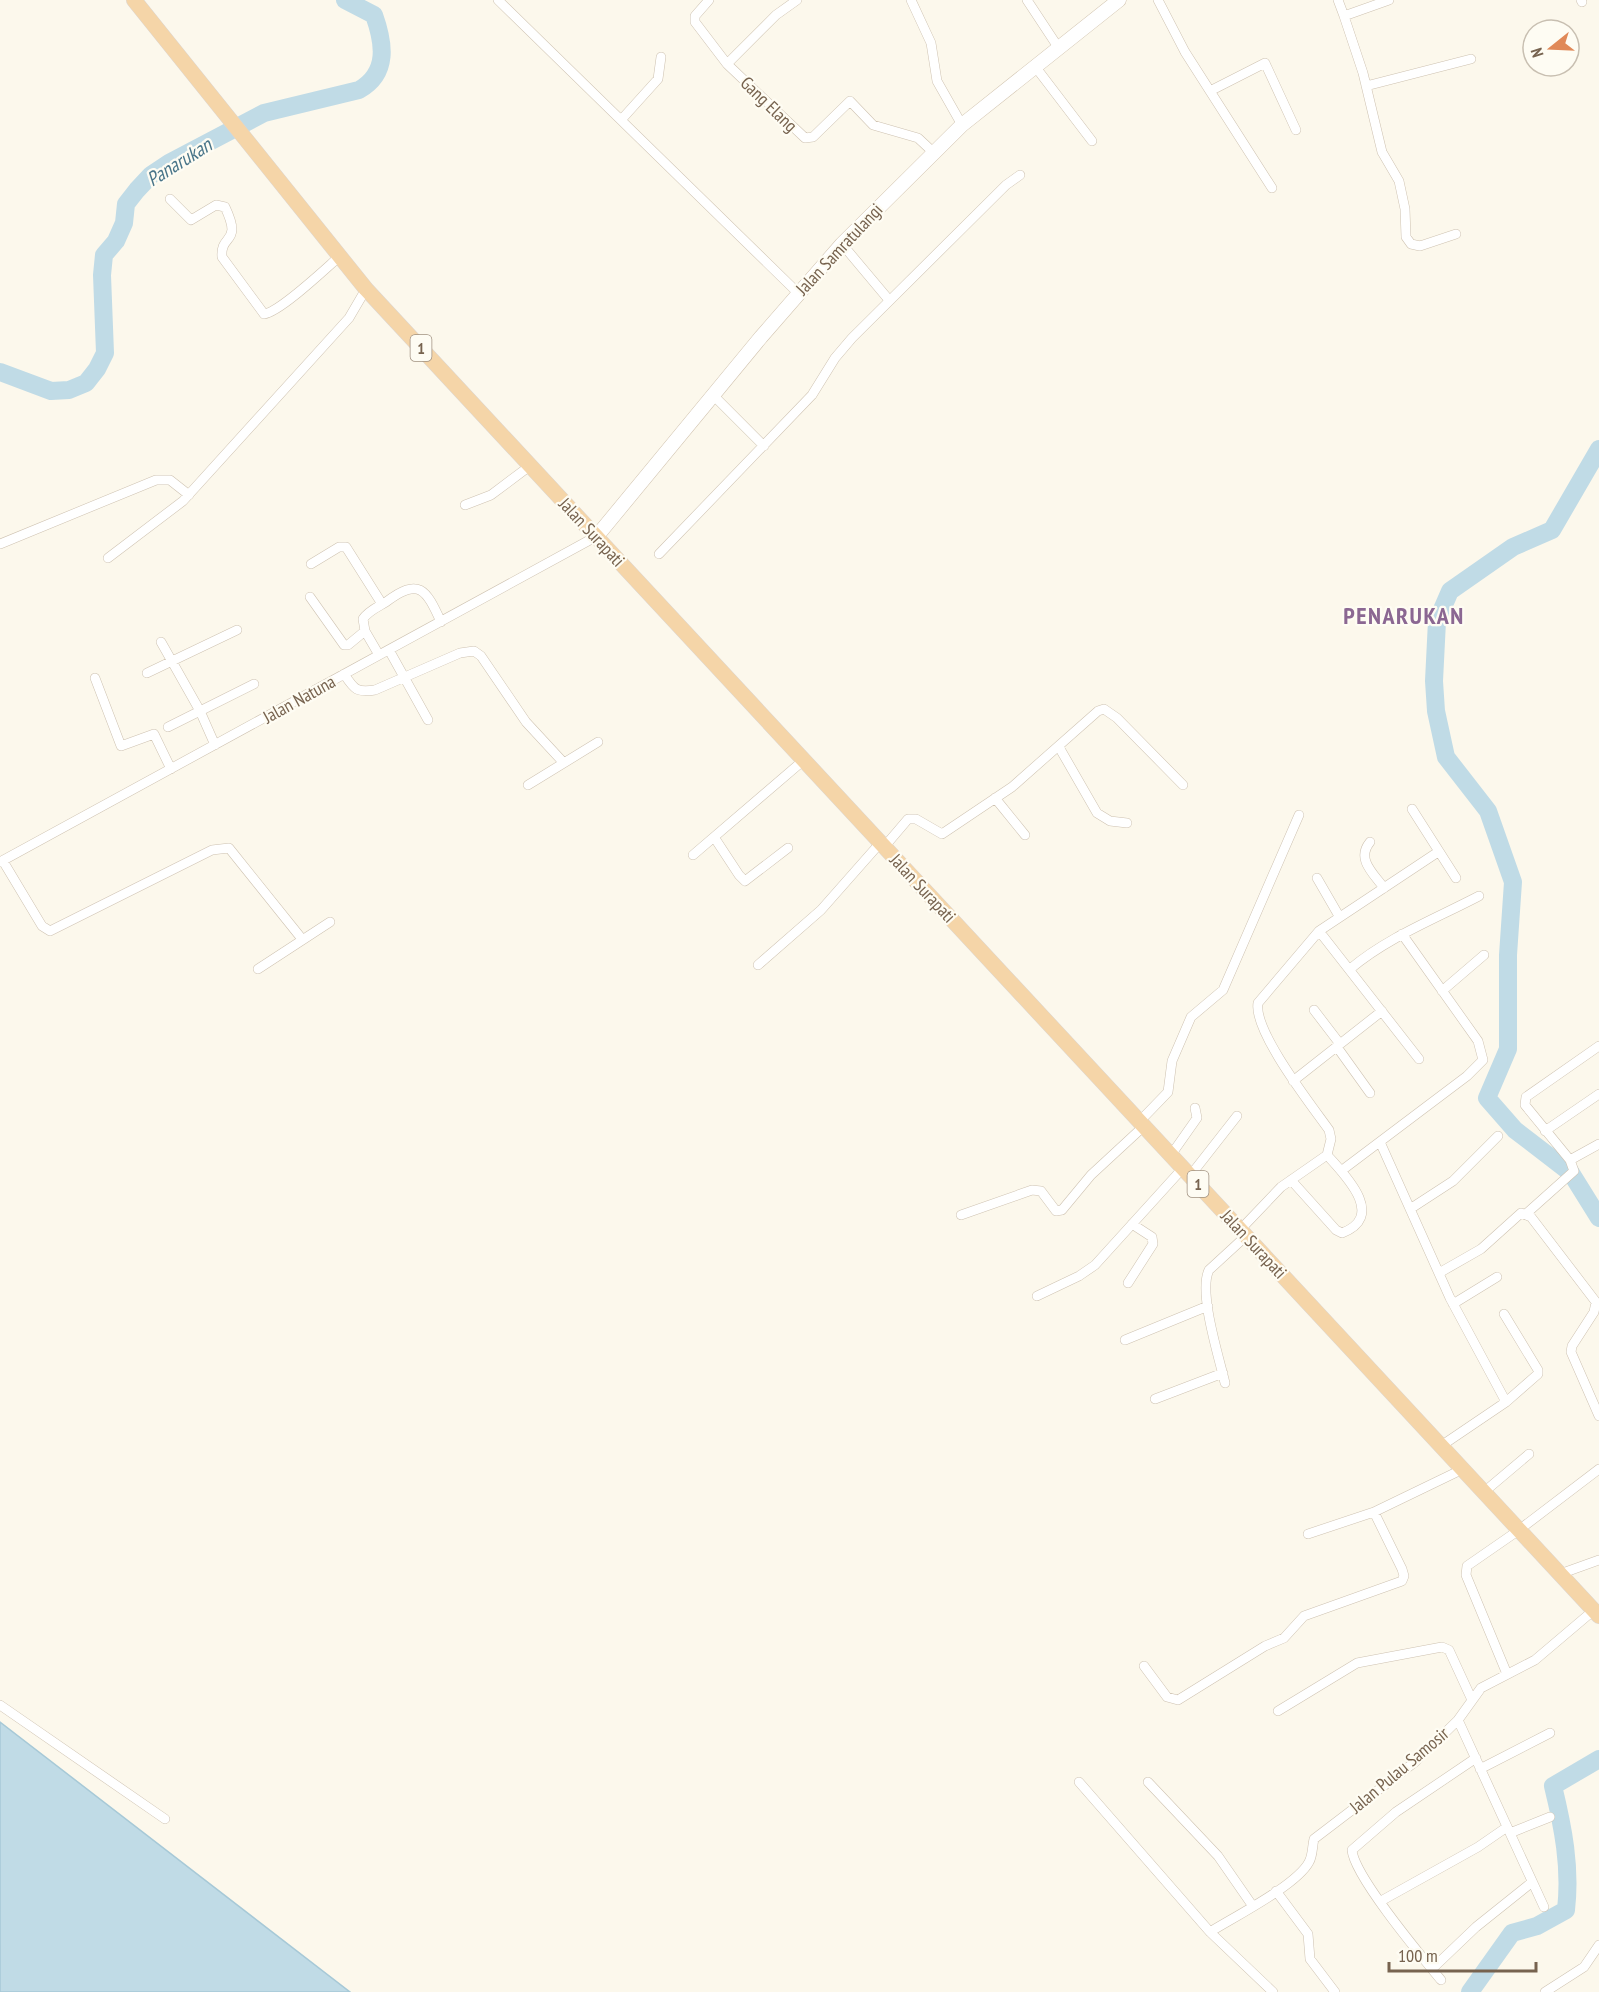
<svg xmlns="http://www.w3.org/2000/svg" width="1599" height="1992" font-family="'PT Sans Narrow',sans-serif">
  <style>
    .water { fill: #c0dbe6; stroke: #a7c9d7; stroke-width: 1.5 }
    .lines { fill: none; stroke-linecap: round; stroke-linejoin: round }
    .river { stroke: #c0dbe6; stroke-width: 18 }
    .minor-casing { stroke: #cec2b1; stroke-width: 10 }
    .secondary-casing { stroke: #d1c3af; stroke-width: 15 }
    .trunk-casing { stroke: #dcd6d1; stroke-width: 16 }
    .minor { stroke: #fff; stroke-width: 9 }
    .secondary { stroke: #fff; stroke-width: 14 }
    .trunk { stroke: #f5d5a8; stroke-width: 15 }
    .labels { text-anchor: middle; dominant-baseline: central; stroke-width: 4.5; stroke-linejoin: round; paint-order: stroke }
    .shield { fill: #fefcf3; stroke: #a09180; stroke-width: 1.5 }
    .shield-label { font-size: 16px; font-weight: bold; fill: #77634f }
    .street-label { font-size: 18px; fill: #77634f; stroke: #fefcf3 }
    .water-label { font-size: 20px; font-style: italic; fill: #497589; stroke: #fefcf3 }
    .district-label { font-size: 24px; font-weight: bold; letter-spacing: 1.5px; fill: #8b6792; stroke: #fefcf3 }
  </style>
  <rect width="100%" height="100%" fill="#fcf8ec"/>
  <path class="water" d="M0,1722L350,1992H0Z"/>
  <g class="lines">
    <path class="river" d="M0,372L51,391L69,390L86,383L97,369L105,353L102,275L104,255L116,241L124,223L126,204L137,190L151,175L169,163L264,113L359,90C389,73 384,43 374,15L345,0
      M1599,449L1552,530L1513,547L1450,591L1437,621L1434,681L1436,711L1446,757L1488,811L1513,882L1508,955V1049L1487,1098L1515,1130L1571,1173L1599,1218
      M1470,1992L1512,1933L1537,1926L1566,1910C1571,1867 1563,1827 1553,1786L1599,1759"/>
    <g class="minor-casing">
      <path id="minor" d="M498,0L798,293
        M709,0L695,16V22L727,64L805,138L813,137L850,101L873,125L918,138L933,152
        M911,0L931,43L937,81L962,125
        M1027,0L1058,47
        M1158,0L1185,52L1272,188
        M1338,0L1344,16L1389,0
        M1581,0L1582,2
        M1344,16L1363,73L1382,152L1399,181L1405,209L1406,237L1411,244L1420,246L1456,234
        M727,64L776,15L797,0
        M1034,65L1092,141
        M1366,86L1471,59
        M1210,91L1265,63L1296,130
        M621,120L658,79L661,57
        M170,199L191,220L216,205L225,207C243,245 220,233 222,257L264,314C280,312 325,269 340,256
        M842,244L889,300
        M713,395L764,446
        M465,505L491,495L531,465
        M0,544L156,480H170L189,495
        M659,554L812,395L835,358L852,338L1006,185L1020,175
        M108,558L183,501L349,318L366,289
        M311,564L339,547H346L382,604
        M310,597L344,645H348L365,631
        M161,642L200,711L215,745
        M389,650L428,720
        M379,655L365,631L363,619C368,611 378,607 386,602C419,577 426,589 441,622
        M147,673L237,630
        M344,674C354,689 356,693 375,690L460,653L474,651L481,656L526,722L563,762
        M95,678L121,746L154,734L171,769
        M168,727L254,684
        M1059,747L1097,813L1110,821L1127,823
        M528,785L598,742
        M995,798L1025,835
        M1412,809L1456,878
        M714,837L739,875L745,881L788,848
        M1370,842C1356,859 1373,873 1384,888
        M885,846L908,819H916L942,834L1012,787L1098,711L1104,709L1117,718L1183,785
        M693,855L805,759
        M3,861L42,926L50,931L212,850L229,848L302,939
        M0,862L597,536
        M1317,878L1339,916
        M1319,931L1419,1059
        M758,965L821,910L881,842
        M258,969L330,922
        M1350,969C1388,937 1435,919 1479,896
        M1442,991L1484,955
        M1314,1010L1340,1044
        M1337,1047L1370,1093
        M1293,1081L1382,1011
        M1140,1121L1168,1092L1172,1061L1191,1017L1223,990L1299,815
        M1545,1131L1599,1094
        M1380,1142L1450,1298L1506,1402
        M1171,1155L1197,1118L1195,1108
        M1327,1155L1331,1139L1329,1130C1312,1106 1253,1031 1258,1003L1319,931L1438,852
        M1570,1160L1525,1105L1526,1097L1599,1046
        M1341,1171L1467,1076L1483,1060L1478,1041L1402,934
        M1190,1176L1237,1116
        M1291,1180L1336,1230L1342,1233C1387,1216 1344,1174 1327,1155
        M1410,1209L1453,1181L1498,1136
        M1527,1213L1574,1171L1570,1160L1599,1144
        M961,1215L1032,1190L1041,1191L1056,1211L1062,1210L1091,1175L1144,1126
        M1240,1230L1281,1187L1327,1155
        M1439,1273L1481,1249L1521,1213L1531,1217L1596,1302L1594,1312L1572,1346L1571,1352L1599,1416
        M1128,1283L1153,1244L1152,1237L1132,1224
        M1037,1296L1079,1276L1095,1265L1183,1168
        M1453,1304L1497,1277
        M1125,1340L1208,1306
        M1225,1383C1219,1357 1198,1292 1209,1270L1246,1236
        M1155,1399L1223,1373
        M1441,1446L1506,1402L1538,1374V1370L1504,1314
        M1484,1492L1529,1454
        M1308,1534L1374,1512L1463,1469
        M1560,1574L1599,1560
        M1144,1666L1167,1697L1178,1700L1265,1646L1284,1638L1304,1616L1402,1581L1404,1576L1402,1569L1374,1512
        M1507,1674L1466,1575L1467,1566L1519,1530L1599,1469
        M0,1705L165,1819
        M1278,1711L1357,1663L1442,1647L1449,1650L1472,1700
        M1458,1720L1544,1907
        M1480,1769L1550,1733
        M1079,1782L1210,1932L1273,1992
        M1148,1782L1218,1856L1252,1905
        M1510,1833L1550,1817
        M1276,1891L1308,1934L1310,1959L1335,1992
        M1381,1901L1478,1847L1507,1827
        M1210,1932C1234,1917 1297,1885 1309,1862C1313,1855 1312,1847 1314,1839L1415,1762L1458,1720L1481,1688L1535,1660L1594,1610
        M1432,1969L1476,1927L1531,1883
        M1441,1980C1422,1957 1354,1876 1352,1850L1396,1812L1476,1758
        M1545,1992L1584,1967L1599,1945"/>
    </g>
    <g class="secondary-casing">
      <path id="secondary" d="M597,536L761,337L842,244L962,125L1119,0"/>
    </g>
    <g class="trunk-casing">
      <path id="trunk" d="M134,0L366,289L1599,1616"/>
    </g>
    <use href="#minor" class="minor"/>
    <use href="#secondary" class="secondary"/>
    <use href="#trunk" class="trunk"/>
  </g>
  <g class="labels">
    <g class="shield">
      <rect x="410.5" y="335" width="21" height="26" rx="4.5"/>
      <rect x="1187.5" y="1171" width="21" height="26" rx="4.5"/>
    </g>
    <g class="shield-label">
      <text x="421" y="348">1</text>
      <text x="1198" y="1184">1</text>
    </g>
    <g class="street-label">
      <text transform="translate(769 104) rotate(44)">Gang Elang</text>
      <text transform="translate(839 249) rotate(-47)">Jalan Samratulangi</text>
      <text transform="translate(592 532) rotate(47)">Jalan Surapati</text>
      <text transform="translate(299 699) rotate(-29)">Jalan Natuna</text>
      <text transform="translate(923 888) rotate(47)">Jalan Surapati</text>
      <text transform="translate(1254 1244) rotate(47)">Jalan Surapati</text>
      <text transform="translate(1399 1770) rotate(-40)">Jalan Pulau Samosir</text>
    </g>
    <g class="water-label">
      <text transform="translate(179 162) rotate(-32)">Panarukan</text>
    </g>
    <g class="district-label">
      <text x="1404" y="615">PENARUKAN</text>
    </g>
  </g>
  <g transform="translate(1551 48) rotate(252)"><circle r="28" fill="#fefcf3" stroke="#c8bfb1" stroke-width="1.5"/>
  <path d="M0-4.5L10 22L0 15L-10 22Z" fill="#e08958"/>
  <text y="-9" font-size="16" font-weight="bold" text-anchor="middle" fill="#77634f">N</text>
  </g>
  <path d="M1389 1962v9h147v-9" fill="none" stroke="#77634f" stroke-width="3"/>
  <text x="1398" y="1962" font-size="18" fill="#77634f" stroke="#fefcf3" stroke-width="4.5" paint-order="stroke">100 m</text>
</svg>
